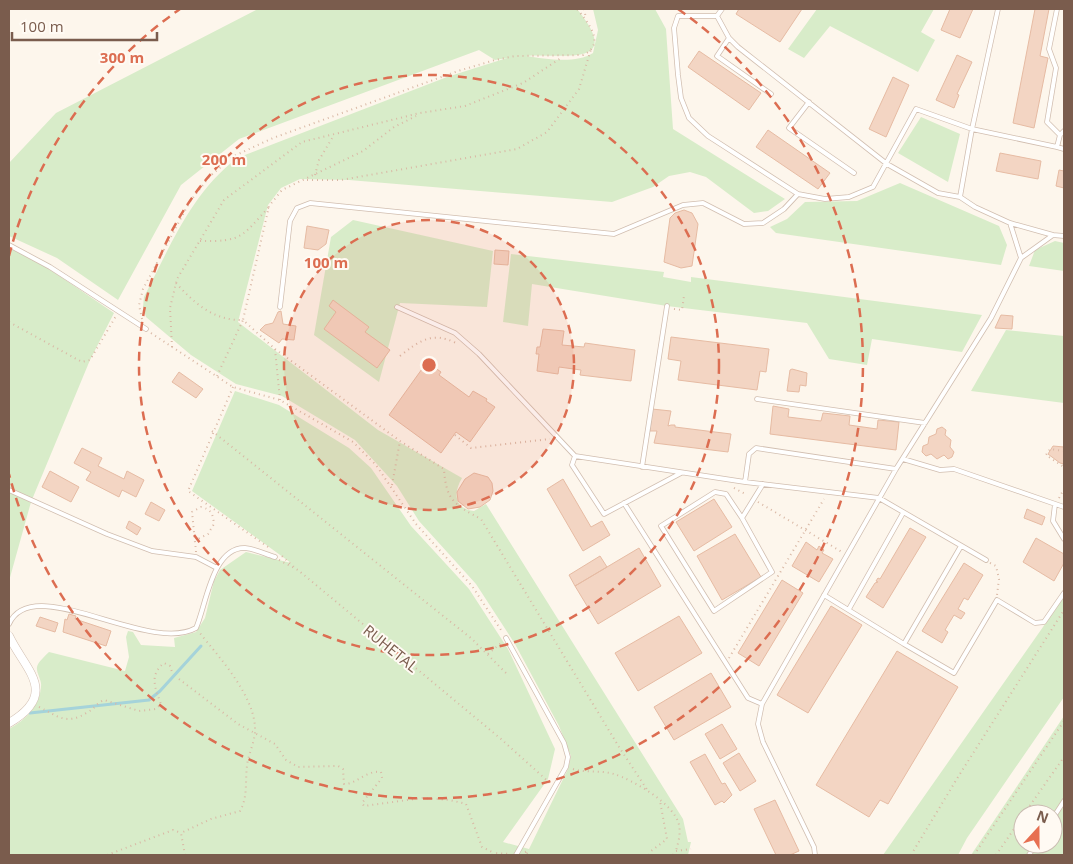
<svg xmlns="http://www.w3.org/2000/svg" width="1073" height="864" font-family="'Open Sans',sans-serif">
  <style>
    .green { fill: #d8ecc9; fill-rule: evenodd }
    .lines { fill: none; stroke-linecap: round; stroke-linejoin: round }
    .stream { stroke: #a5d3da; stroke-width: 3 }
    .building { fill: #f3d5c3; stroke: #e6bba3 }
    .lane-casing { stroke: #d1beb0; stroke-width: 5.5 }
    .street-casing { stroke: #d1beb0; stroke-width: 9 }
    .path { stroke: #d9b8a5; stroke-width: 2; stroke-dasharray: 1 4; stroke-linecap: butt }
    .lane { stroke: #fff; stroke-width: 4 }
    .street { stroke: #fff; stroke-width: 8 }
    .ring { fill: none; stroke: #dc6d51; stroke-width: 2.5; stroke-dasharray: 9 6 }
    .labels { text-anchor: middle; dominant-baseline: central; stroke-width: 4; stroke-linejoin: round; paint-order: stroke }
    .street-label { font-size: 15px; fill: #7a5c4d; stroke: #fffaf3 }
    .centre { fill: #dc6d51; stroke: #fffaf3; stroke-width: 2.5 }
    .ring-label { font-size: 15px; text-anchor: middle; font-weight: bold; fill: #dc6d51; stroke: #fffaf3; stroke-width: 4; stroke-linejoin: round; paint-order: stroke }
  </style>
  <rect width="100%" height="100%" fill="#fdf6ec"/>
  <path class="green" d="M258,9H577C626,69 561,53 526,56C546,59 576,64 593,53L598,30L593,9H655L666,29L673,129L785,199L768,211L754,213L706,177L690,172L669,176L653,187L612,202L349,180L300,179L281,188L268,205L238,322L378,430L462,478C453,493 454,509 474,511L486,504L683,819L688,842H691L688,855H9V729C25,720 40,707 41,686C42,680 36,673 37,667C38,662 45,656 49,652L125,671L129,657L126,637L128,631L133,632L141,645L175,647L174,638L196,632L205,618L214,581L220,570L246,552L291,563L192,491L235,391L279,405L349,448L371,468L411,526L469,589L508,649L555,749L548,779L503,842L529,849L568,769L571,756L559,726L515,644L476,584L419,521L397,486L355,440L282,396L236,384L191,355L146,317L143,307L144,297C171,245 190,195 237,158L447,77L507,58L495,60L479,50L239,139L181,185L118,300L57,258L9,236V163L56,113Z
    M817,9H934L921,32L935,40L918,72L830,26L804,58L788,49Z
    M921,117L960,134L948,182L898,153Z
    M900,183L999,226L1007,245L1001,265L776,233L770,227L787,219L805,202L857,201Z
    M353,220L493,251L487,307L400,303L379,382L314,335L331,237Z
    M1055,241L1064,243V271L1029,266L1035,250Z
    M9,246L36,260L114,313L90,360L31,502L9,581Z
    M511,254L664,272L663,277L691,282V277L982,315L962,352L872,339L867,365L829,359L807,323L667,306L532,284L528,326L503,322Z
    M1006,330L1064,336V403L971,391Z
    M1064,597V697L967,838L958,855H883Z
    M1064,716V855H971ZM1023,814H1053V844H1023Z"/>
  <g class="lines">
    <path class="stream" d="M30,713L149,700L160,691L201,646"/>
  </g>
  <path class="building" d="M739,9H802L780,42L736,14Z
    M950,9H973L960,38L941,30Z
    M1035,9H1049L1040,56L1048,58L1034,128L1013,123Z
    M699,51L761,93L749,110L688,67Z
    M957,55L972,62L957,94L959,95L954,108L936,100Z
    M893,77L909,85L886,137L869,129Z
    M768,130L830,173L818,189L756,147Z
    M1000,153L1041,161L1038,179L996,171Z
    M1059,170L1064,171V188L1056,186Z
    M684,210L692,213L698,224L692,266L681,268L664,262L670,218L675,213Z
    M307,226L329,230L326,244L318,250L304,248Z
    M495,250L509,251L508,265L494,264Z
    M333,300L369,327L365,332L390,350L377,368L324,329L336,312L329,306Z
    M281,311L283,324L296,326L294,340L282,339L279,343L260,330L265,325L273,323L278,312Z
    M1001,315L1013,316L1012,329L995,328Z
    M543,329L564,331L562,345L584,347L585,343L635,350L631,381L580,375L581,370L559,367L558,374L537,371L539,354H536L537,347H540Z
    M671,337L769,349L766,372L760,371L757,390L678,380L681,361L668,359Z
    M427,362L441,372L439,375L469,397L473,391L487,399L486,401L495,407L470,442L456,432L441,453L389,415Z
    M792,369L807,373L806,386L800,385L799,392L787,391L790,370Z
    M179,372L203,389L196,398L172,382Z
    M773,406L789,409L788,417L821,421L823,413L850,416L849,425L877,429L878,420L899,422L896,450L770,434Z
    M652,409L671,411L668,426L671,425H675V427L731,434L728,452L654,443L657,431H650Z
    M942,427L946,430L945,435L951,440L950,447L954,452L952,457L948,459L944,455L937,459L931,454L926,456L922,452L923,446L928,444L929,437L936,434L937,429Z
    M1053,446L1064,447V464L1060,463L1048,454Z
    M82,448L102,458L98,466L124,479L127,471L144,480L136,497L122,490L119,497L86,480L91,472L74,463Z
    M50,471L79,487L71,502L42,487Z
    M474,473L488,477L492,483L493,491L490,500L480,507L468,509L458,501L457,492L465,479Z
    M563,479L591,527L602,521L610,535L583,551L547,489Z
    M714,499L732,527L694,551L676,522Z
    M151,502L165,510L159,521L145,514Z
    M1027,509L1045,517L1042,525L1024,518Z
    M129,521L141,528L137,535L126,528Z
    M910,528L926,537L883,608L866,597L875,583L878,582L876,581L878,578L880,579Z
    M735,534L761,577L722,600L697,556Z
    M1036,538L1064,554V563L1054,581L1023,562Z
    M806,542L817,550L819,546L824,550L822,553L833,559L819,582L792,566Z
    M639,548L661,586L598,624L575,586Z
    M600,556L607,567L575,586L569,575Z
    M964,563L983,575L968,600L964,598L958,609L965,613L961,619L954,615L945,630L948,632L942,643L922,631Z
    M782,580L803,593L759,666L738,653Z
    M831,606L862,625L808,713L777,695Z
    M69,614L76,616L75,619L111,631L106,646L63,632L65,619L67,620Z
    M679,616L702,653L638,691L615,653Z
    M40,617L58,623L55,632L36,626Z
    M897,651L958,687L888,804L880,800L869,817L816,785Z
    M711,673L731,707L674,740L654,707Z
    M722,724L737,749L720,759L705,734Z
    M739,753L756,781L740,791L723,763Z
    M705,754L722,784L725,783L732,795L724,803L722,801L715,805L690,762Z
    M775,800L799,851L790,855H776L754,809Z"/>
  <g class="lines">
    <g class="lane-casing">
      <path id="lane" d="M722,9L717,16L729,38L738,47L887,164L938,193L960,197
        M998,9L972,129L960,197L975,207L1010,223L1021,258
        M1057,9L1049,49L1056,68L1047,122L1060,135
        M717,16H678L674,28L678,75L681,98L689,118L708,136L798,194L825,199L849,197L873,187L916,109L972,129L1057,147
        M729,38L717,56L771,94
        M809,102L789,128L854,173
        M1064,131L1060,135L1057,147L1064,149
        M1010,223L1053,235
        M9,245L50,267L146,329
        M280,307L290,221L297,208L310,203L614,234L683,205L703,203L744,224L763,223L784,209L798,194
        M397,307L455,333L479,354L575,456L745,482L879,498L986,560
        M757,399L925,423
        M575,456L572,465L604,514L681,473
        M903,459L940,470L954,469L1064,507
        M642,467L667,306
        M745,482L749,454L756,448L896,469
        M9,490L107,534L152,551L196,557L217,568
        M624,503L748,698L762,704
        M1055,504L1053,521L1064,539
        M742,518L726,494L715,492L661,526L714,611L772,572L742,518L763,484
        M824,595L904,644L961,546
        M849,609L903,513
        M9,624C33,571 148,655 196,628C206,606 212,547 245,548C256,549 265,554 275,557
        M506,638L564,743L568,757L566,767L516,855
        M904,644L954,673L997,600L1035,623L1044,622L1064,593
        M1053,818L1064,801
        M815,855L814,847L763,742L758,724L762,704L896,469L991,318L1021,258L1053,235L1064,236
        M1029,855L1036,844"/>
    </g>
    <g class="street-casing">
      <path id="street" d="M9,636C25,670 60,693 9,723"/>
    </g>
    <path class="path" d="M584,9L586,18
      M315,175L319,160L334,135
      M307,180H341L517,149L547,132L579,89L591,49
      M200,241C243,242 242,236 269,207
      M176,283C194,303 214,321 243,320L217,376
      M674,309L682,310L684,296
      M142,319L139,305L143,289L189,203L209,177L234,156L273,138L458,71L495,60L515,56L583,55C607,44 587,21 577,9
      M9,322L82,362L90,360L116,316
      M151,333L233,387L280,400L353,442L376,465L416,524L472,586L503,633
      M172,347L170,308L177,279L224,200L302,142L420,113L465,106L523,83L561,58
      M275,349L400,441L444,469C446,501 455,505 481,519L619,747L648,791
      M400,356C419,341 432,331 456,343
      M233,387L188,491L268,547
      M280,400L275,349L243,320L269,206L282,190L363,151L394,127L416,116
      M212,431L472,639L508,675
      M455,435L471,448L550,439
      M1064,451L1050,449L1046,455L1064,467
      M392,485L400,441
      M734,488L747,495
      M1059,498L1064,489
      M758,502L842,552
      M196,552L192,512L201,507C211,509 213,514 214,524L208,534L196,540
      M282,556L295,568
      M279,560L298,570L501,739L551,784
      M990,563L996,566L999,579L997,595
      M488,654L501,643
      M729,658L824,499
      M179,679L238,724L275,744L286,760L298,767L338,766L343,769L344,784C357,784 366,770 381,772L382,778L362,803L364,806L422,798L450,800L466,804L482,847L494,853
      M39,707C58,716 66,726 88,712C94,709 97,703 104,700L139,711L156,709L161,704C155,688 149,675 164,663L170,666L172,672
      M573,769C586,773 600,770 614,774C633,780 675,804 679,825C681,834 678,843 676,851
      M1024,814L1064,757
      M525,852L528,851L526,855
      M107,855L173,830L181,833
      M185,855L181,833L211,819L240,811C248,797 245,782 247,766C248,754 256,740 255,728C254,695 219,657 199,632
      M492,855L494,853L511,854
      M649,855L651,851L667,839L660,801
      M673,855L676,851L691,849
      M911,855L958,777L1064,610
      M974,855L1064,721
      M996,855L1023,816"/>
    <use href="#lane" class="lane"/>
    <use href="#street" class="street"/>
  </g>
  <circle cx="429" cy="365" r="145" fill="#dc6d51" fill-opacity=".12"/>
  <g class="ring">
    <circle cx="429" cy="365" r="145"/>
    <circle cx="429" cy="365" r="290"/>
    <path d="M9 256A434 434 0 0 1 180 9M678 9A434 434 0 1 1 9 474"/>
  </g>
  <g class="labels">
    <g class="street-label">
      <text transform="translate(391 648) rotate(39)">RUHETAL</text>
    </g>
  </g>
  <circle cx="429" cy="365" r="8" class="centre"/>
  <g class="ring-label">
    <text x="122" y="63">300 m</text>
    <text x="224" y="165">200 m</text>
    <text x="326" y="268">100 m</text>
  </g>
  <rect width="1073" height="864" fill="none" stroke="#7a5c4d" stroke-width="20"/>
  <g transform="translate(1038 829) rotate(21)"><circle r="24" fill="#fffaf3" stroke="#cabbb1"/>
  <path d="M0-4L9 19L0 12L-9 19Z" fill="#e76f51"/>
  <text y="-8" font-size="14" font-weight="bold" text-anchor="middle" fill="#7a5c4d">N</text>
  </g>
  <path d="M12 32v8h145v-8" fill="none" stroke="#7a5c4d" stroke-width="2.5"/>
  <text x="20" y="32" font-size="15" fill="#7a5c4d" stroke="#fffaf3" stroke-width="4" paint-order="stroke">100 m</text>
</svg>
